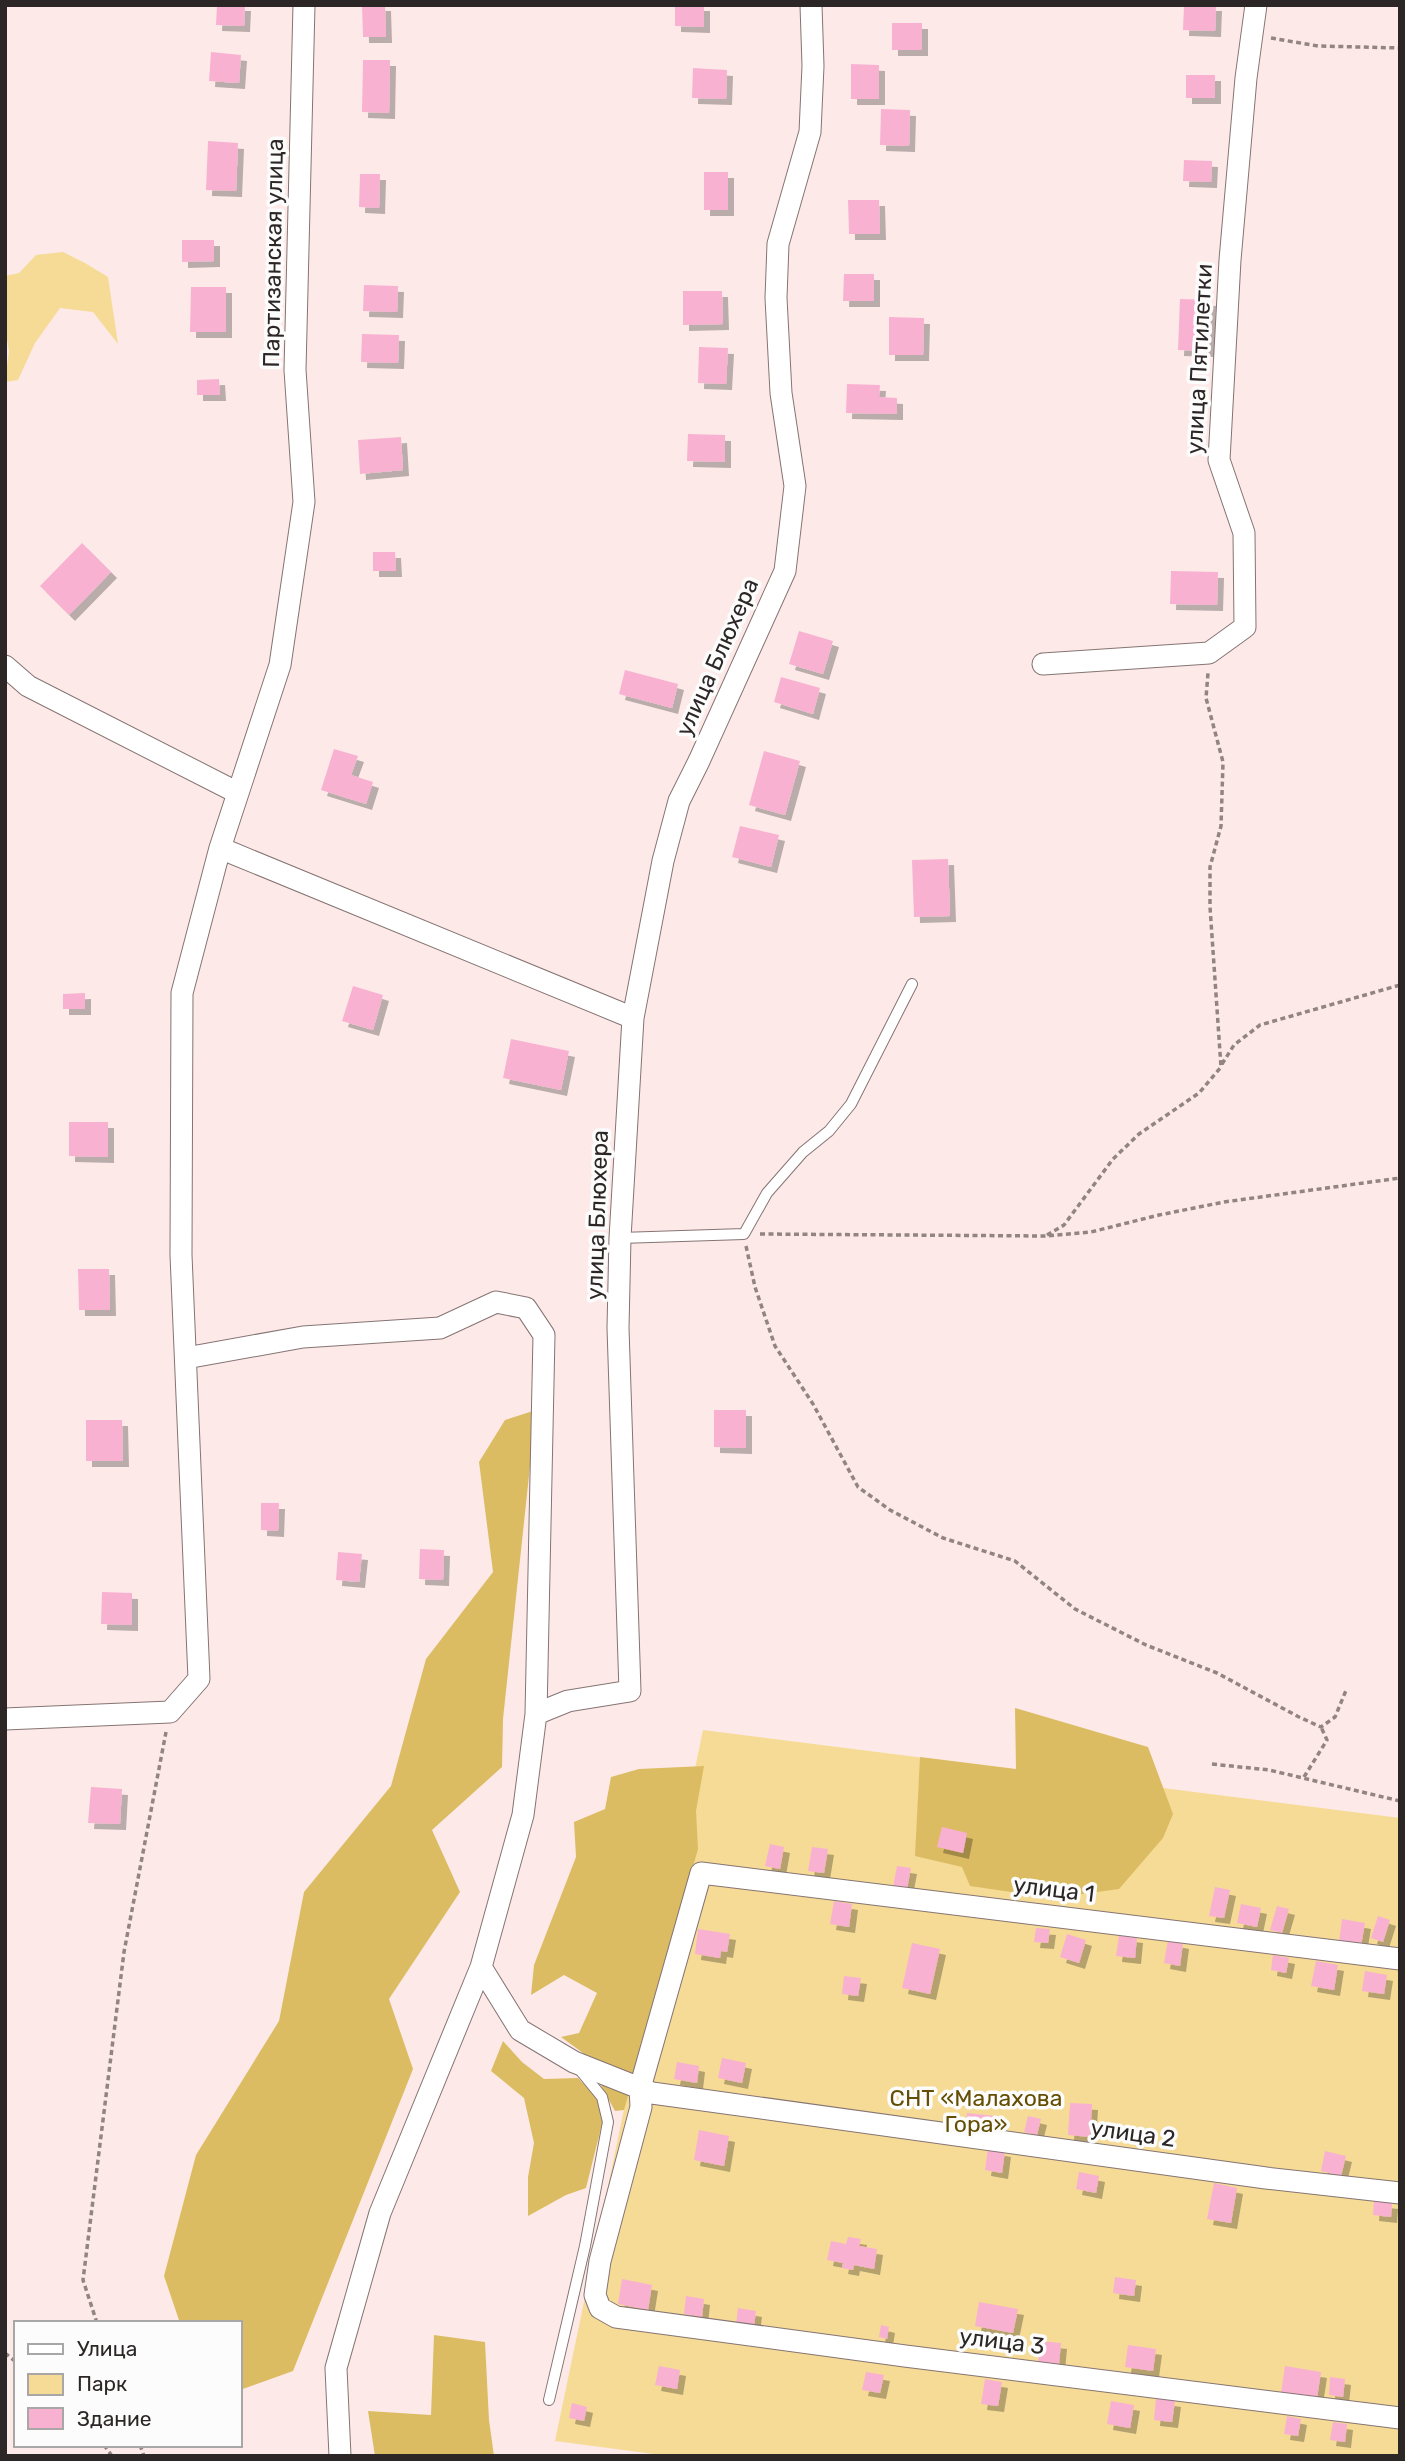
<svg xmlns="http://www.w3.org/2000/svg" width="1405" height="2461" font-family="Rubik,sans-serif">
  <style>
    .green { fill: #f5db95 }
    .forest { fill: #dcbc62 }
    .building { fill: #f9b1d1; filter: url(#shadow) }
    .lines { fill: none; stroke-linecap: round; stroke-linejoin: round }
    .lane-casing { stroke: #857473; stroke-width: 12 }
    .street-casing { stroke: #857473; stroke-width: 23 }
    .path { stroke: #918483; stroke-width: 3.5; stroke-dasharray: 5 3.5; stroke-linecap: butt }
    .lane { stroke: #fff; stroke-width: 10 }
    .street { stroke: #fff; stroke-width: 21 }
    .labels { text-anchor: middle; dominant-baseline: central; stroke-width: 7; stroke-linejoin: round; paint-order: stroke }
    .street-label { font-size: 23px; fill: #2d2626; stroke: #fcfcfc }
    .park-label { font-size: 23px; fill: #644e03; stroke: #fcfcfc }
  </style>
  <defs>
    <filter id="shadow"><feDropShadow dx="6" dy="6" stdDeviation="0" flood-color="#0004"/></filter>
  </defs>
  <rect width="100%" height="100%" fill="#fdeae8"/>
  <path class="green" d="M63,252L85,263L108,277L118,344L93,312L60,308L35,343L18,380L5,382L9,351L5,328V276L19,273L36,255Z
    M703,1730L1400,1818V2456H669L555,2441Z"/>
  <path class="forest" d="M536,1410L503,1719L502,1767L432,1830L460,1892L389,1999L413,2069L293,2371L240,2390V2323H180L164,2276L196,2155L279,2021L304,1892L391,1786L426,1659L493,1572L479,1462L505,1420Z
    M1015,1708L1148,1747L1173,1814L1163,1838L1119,1889L1052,1898L970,1886L962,1867L915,1856L920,1757L1016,1769Z
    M704,1766L696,1811L698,1849L624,2110L615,2111L583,2053L561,2037L579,2033L597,1993L564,1975L531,1995L534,1965L576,1857L574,1822L605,1809L611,1777L639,1769Z
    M503,2041L522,2062L544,2079L578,2078L597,2098L603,2120L586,2188L566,2195L528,2216V2177L534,2143L524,2098L491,2071Z
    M434,2335L485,2342L489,2420L494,2456H375L368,2411L431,2415Z"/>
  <path class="building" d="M217,5H245L244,26L216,25Z
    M362,5H385L386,37H363Z
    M675,5H704V27L675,26Z
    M1184,5H1216L1215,31L1183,30Z
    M892,23H922V50H892Z
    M211,52L241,55L239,83L209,81Z
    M363,60H390L389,113L362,112Z
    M851,64L879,65V99H851Z
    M693,68L727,70L726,99L692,98Z
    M1186,75H1215V98H1186Z
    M881,109L910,110L909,146L880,145Z
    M208,141L238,143L236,191L206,190Z
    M1184,160L1212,161L1211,182L1183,181Z
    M704,172H728V210H704Z
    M360,174H380L379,208L359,207Z
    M848,200H879L880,234H849Z
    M182,240H214V261L182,262Z
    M844,274H874V301H843Z
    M364,285L398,286L397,312L363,311Z
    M191,287H226V332H190Z
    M683,291H722L723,324L683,325Z
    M1180,299L1210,300L1208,351L1178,350Z
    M889,317L924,318L923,355H889Z
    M362,334L399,335L398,363L361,362Z
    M699,347L728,348L726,384L698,383Z
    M219,379L220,395H197V380Z
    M847,384L880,385L879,397L897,398V414L846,413Z
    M688,434L725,435V462L687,461Z
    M401,437L403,470L360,474L358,440Z
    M82,543L111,572L69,615L40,586Z
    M373,552H395L396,571H373Z
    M1171,571L1218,572L1217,605L1170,604Z
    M799,631L833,641L823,674L789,664Z
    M625,670L678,684L672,708L619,694Z
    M781,677L820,688L813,714L774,702Z
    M334,749L358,756L351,775L373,782L366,804L321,790Z
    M764,751L800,761L785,815L749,805Z
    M740,826L779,835L771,867L732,857Z
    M948,859L950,916L914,917L912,860Z
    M353,986L383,995L373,1030L342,1021Z
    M85,993V1009H63V994Z
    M511,1039L569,1051L561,1090L503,1078Z
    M69,1122H108V1157L69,1156Z
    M78,1269H109L110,1310H79Z
    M714,1410H746V1448L714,1447Z
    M86,1420H122L123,1461H86Z
    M261,1503H279L278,1531L261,1530Z
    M420,1549L444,1550L443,1580L419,1579Z
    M338,1552L362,1554L359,1582L336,1580Z
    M102,1592L132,1593V1625L101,1624Z
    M91,1787L122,1789L120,1824L88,1823Z
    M942,1827L967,1833L963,1853L937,1847Z
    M770,1844L784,1847L780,1869L765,1866Z
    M812,1847L828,1849L824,1873L808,1871Z
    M897,1866L911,1868L907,1889L893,1887Z
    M1215,1887L1230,1890L1224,1918L1209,1916Z
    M834,1901L852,1904L849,1927L830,1924Z
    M1241,1904L1261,1908L1257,1927L1237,1923Z
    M1277,1906L1289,1909L1282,1933L1270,1930Z
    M1378,1916L1390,1920L1383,1942L1371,1938Z
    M1342,1919L1365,1923L1361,1946L1339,1942Z
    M1036,1928L1050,1929L1048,1943L1034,1942Z
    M698,1929L730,1934L727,1952L721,1951L720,1958L695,1954Z
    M1067,1934L1086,1940L1079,1963L1060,1957Z
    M1119,1935L1137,1937L1135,1958L1116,1956Z
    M1168,1940L1183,1943L1180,1966L1164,1963Z
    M912,1943L940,1949L930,1994L902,1988Z
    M1273,1955L1289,1958L1286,1973L1271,1970Z
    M1316,1961L1338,1965L1334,1990L1311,1986Z
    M1365,1971L1387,1975L1384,1994L1362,1991Z
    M844,1976L861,1978L858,1996L842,1994Z
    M722,2058L746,2063L742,2083L718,2078Z
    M677,2062L699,2066L697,2083L674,2079Z
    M1070,2103L1092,2104L1090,2137L1068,2135Z
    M967,2113L995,2116L993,2133L965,2129Z
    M1028,2116L1041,2119L1037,2135L1024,2132Z
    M699,2130L729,2136L724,2166L694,2160Z
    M988,2148L1005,2151L1002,2173L985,2170Z
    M1325,2151L1346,2156L1341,2176L1321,2171Z
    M1079,2172L1099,2176L1096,2193L1076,2189Z
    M1214,2183L1237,2188L1231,2223L1207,2219Z
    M1374,2201L1392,2203L1391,2217L1373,2215Z
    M848,2237L861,2239L859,2246L877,2249L874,2269L854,2265L853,2270L842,2268L843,2263L827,2260L831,2241L846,2244Z
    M1115,2277L1136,2280L1134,2296L1113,2293Z
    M622,2279L652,2285L648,2310L618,2304Z
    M686,2296L704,2299L702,2317L684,2314Z
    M979,2302L1018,2309L1013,2333L975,2326Z
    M738,2308L756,2311L754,2326L736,2324Z
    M881,2325L889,2327L887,2339L879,2337Z
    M1040,2341L1061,2343L1059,2364L1038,2362Z
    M1128,2345L1156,2349L1153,2371L1125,2367Z
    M659,2366L680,2370L677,2389L655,2385Z
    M1285,2366L1321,2372L1317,2398L1281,2393Z
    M866,2372L884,2375L880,2393L862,2390Z
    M1330,2377L1345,2379L1343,2397L1329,2395Z
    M985,2379L1002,2382L998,2406L981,2404Z
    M1156,2398L1175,2401L1172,2422L1154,2420Z
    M1111,2401L1134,2405L1130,2428L1107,2424Z
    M572,2403L587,2407L584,2421L569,2418Z
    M1287,2416L1301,2419L1298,2436L1284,2434Z
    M1333,2422L1347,2424L1345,2442L1330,2440Z"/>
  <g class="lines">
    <g class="lane-casing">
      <path id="lane" d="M620,1238L744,1234L767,1193L803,1152L829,1131L851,1104L912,984
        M549,2400L585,2246L608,2122L602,2097L580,2070"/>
    </g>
    <g class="street-casing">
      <path id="street" d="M1043,664L1209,653L1245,627L1244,533L1219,460L1230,260L1246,78L1256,5
        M5,666L28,686L238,793
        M220,848L633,1018
        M186,1358L303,1337L440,1328L496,1302L526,1308L544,1335L536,1714
        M5,1719L170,1712L199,1679L181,1255L182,993L220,848L280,665L304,502L295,370L304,5
        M1400,1959L701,1873L640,2088L641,2107L600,2261L595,2295L600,2308L616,2317L905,2356L1400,2418
        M481,1967L520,2030L574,2062L652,2093L1266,2178L1400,2193
        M340,2456L336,2368L380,2213L481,1967L523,1815L536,1714L568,1701L630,1691L618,1328L620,1238L633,1018L663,861L679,801L699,761L785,571L795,486L781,393L776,298L778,244L810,132L813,66L811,5"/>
    </g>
    <path class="path" d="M1271,38L1318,46L1400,48
      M1222,1064L1234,1045L1260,1025L1400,985
      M760,1234L1045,1236L1091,1232L1159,1215L1224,1202L1400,1178
      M1047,1235L1064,1225L1113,1159L1139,1134L1199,1093L1221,1067L1210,907V867L1221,826L1223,762L1206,698L1208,673
      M746,1246L755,1287L775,1346L813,1404L858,1487L890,1510L943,1538L1015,1561L1075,1609L1146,1645L1217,1673L1299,1717L1321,1727L1335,1717L1347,1688
      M1212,1764L1269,1770L1400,1801
      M1304,1777L1327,1740L1321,1727
      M97,2323L83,2280L124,1952L166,1732
      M5,2353L16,2362
      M104,2445L112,2456
      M140,2445L144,2456"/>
    <use href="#lane" class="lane"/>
    <use href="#street" class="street"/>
  </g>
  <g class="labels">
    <g class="street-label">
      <text transform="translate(273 253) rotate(-89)">Партизанская улица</text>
      <text transform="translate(1199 359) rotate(-87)">улица Пятилетки</text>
      <text transform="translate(717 657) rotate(-66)">улица Блюхера</text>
      <text transform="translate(597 1215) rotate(-88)">улица Блюхера</text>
      <text transform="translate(1054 1889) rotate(7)">улица 1</text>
      <text transform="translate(1133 2133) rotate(8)">улица 2</text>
      <text transform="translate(1002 2341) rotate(7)">улица 3</text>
    </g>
    <g class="park-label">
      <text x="976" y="2098">СНТ «Малахова<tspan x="976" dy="26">Гора»</tspan></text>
    </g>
  </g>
  <rect width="1405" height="2461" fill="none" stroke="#2d2626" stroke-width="14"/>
  <rect x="14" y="2321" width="228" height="126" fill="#fcfcfc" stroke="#a9a6a6" stroke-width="2"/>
  <rect x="28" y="2344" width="35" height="10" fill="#ffffff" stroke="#a9a6a6" stroke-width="2"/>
  <text x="77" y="2356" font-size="21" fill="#2d2626">Улица</text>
  <rect x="28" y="2374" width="35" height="21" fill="#f5db95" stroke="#a9a6a6" stroke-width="2"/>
  <text x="77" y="2391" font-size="21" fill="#2d2626">Парк</text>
  <rect x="28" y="2408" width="35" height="21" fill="#f9b1d1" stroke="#a9a6a6" stroke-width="2"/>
  <text x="77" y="2426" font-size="21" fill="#2d2626">Здание</text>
</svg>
